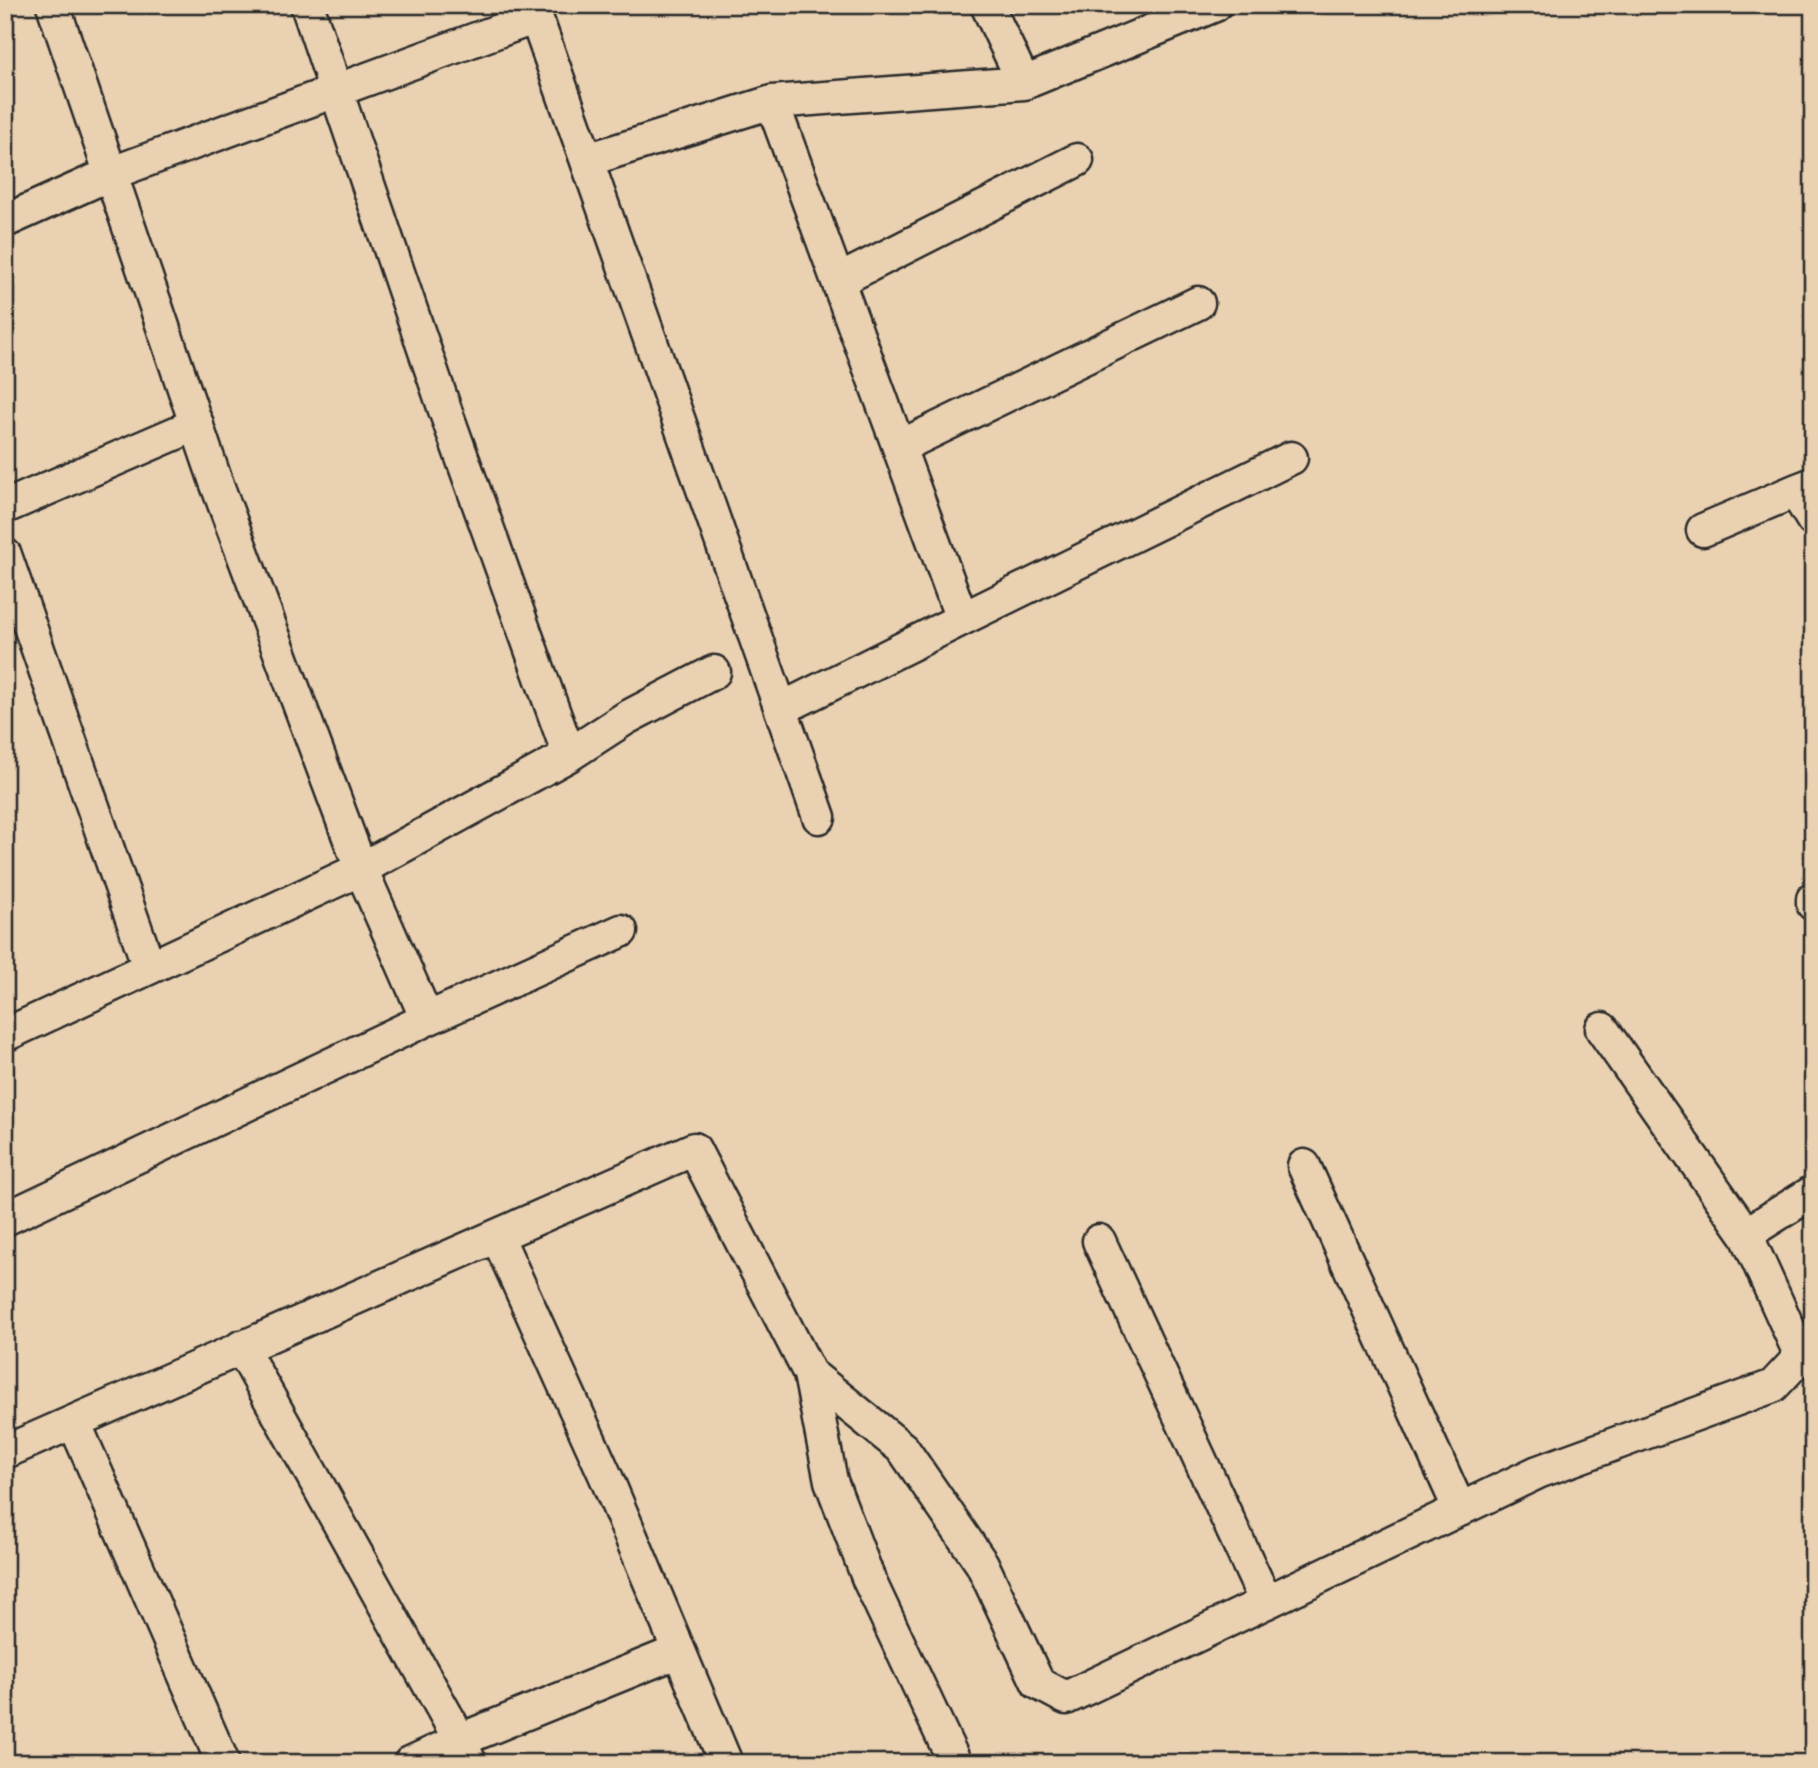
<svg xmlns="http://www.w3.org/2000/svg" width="1818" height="1768" font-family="Mynerve,sans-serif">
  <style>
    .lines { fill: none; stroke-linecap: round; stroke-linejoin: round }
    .minor-casing { stroke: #2b2b2b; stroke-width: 37 }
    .minor { stroke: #e9d1b1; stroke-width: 32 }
  </style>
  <rect width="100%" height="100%" fill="#e9d1b1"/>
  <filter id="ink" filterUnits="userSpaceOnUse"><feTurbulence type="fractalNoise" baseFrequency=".0143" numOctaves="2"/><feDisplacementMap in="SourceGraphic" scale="14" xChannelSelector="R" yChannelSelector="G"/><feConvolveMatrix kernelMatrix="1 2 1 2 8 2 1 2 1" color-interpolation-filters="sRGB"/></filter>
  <g filter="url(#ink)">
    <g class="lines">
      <g class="minor-casing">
        <path id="minor" d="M53,5L216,482L361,869L427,1019
          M307,5L445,410L569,755
          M987,5L1024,83L1215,5
          M536,17L819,817
          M772,102L1024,83
          M587,160L772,102L962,619L781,709
          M5,221L112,173L536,17L532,5
          M838,281L1077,160
          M899,447L1198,303
          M1813,484L1795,491L1813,520
          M5,507L197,424
          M1703,530L1795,491
          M5,555L149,967
          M962,619L1291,458
          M1813,899V904
          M1602,1029L1746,1234
          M5,1035L361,869L569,755L626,718L714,672
          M1304,1166L1460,1510
          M5,1219L427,1019L621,931
          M497,1236L606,1477L726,1763
          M1099,1241L1266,1602
          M241,1347L460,1740L470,1763
          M810,1374L831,1481L869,1580L955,1763
          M74,1422L223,1763
          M5,1452L694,1149L810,1374L903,1449L982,1564L1038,1683L1066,1698L1538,1472L1773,1386L1801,1356L1746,1234L1813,1192
          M410,1763L460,1740L679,1651"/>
      </g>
      <use href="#minor" class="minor"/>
    </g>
  </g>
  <rect width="1818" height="1768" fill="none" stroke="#e9d1b1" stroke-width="28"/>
  <rect x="14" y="14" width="1790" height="1740" fill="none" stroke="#2b2b2b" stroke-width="2.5" filter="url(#ink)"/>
</svg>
